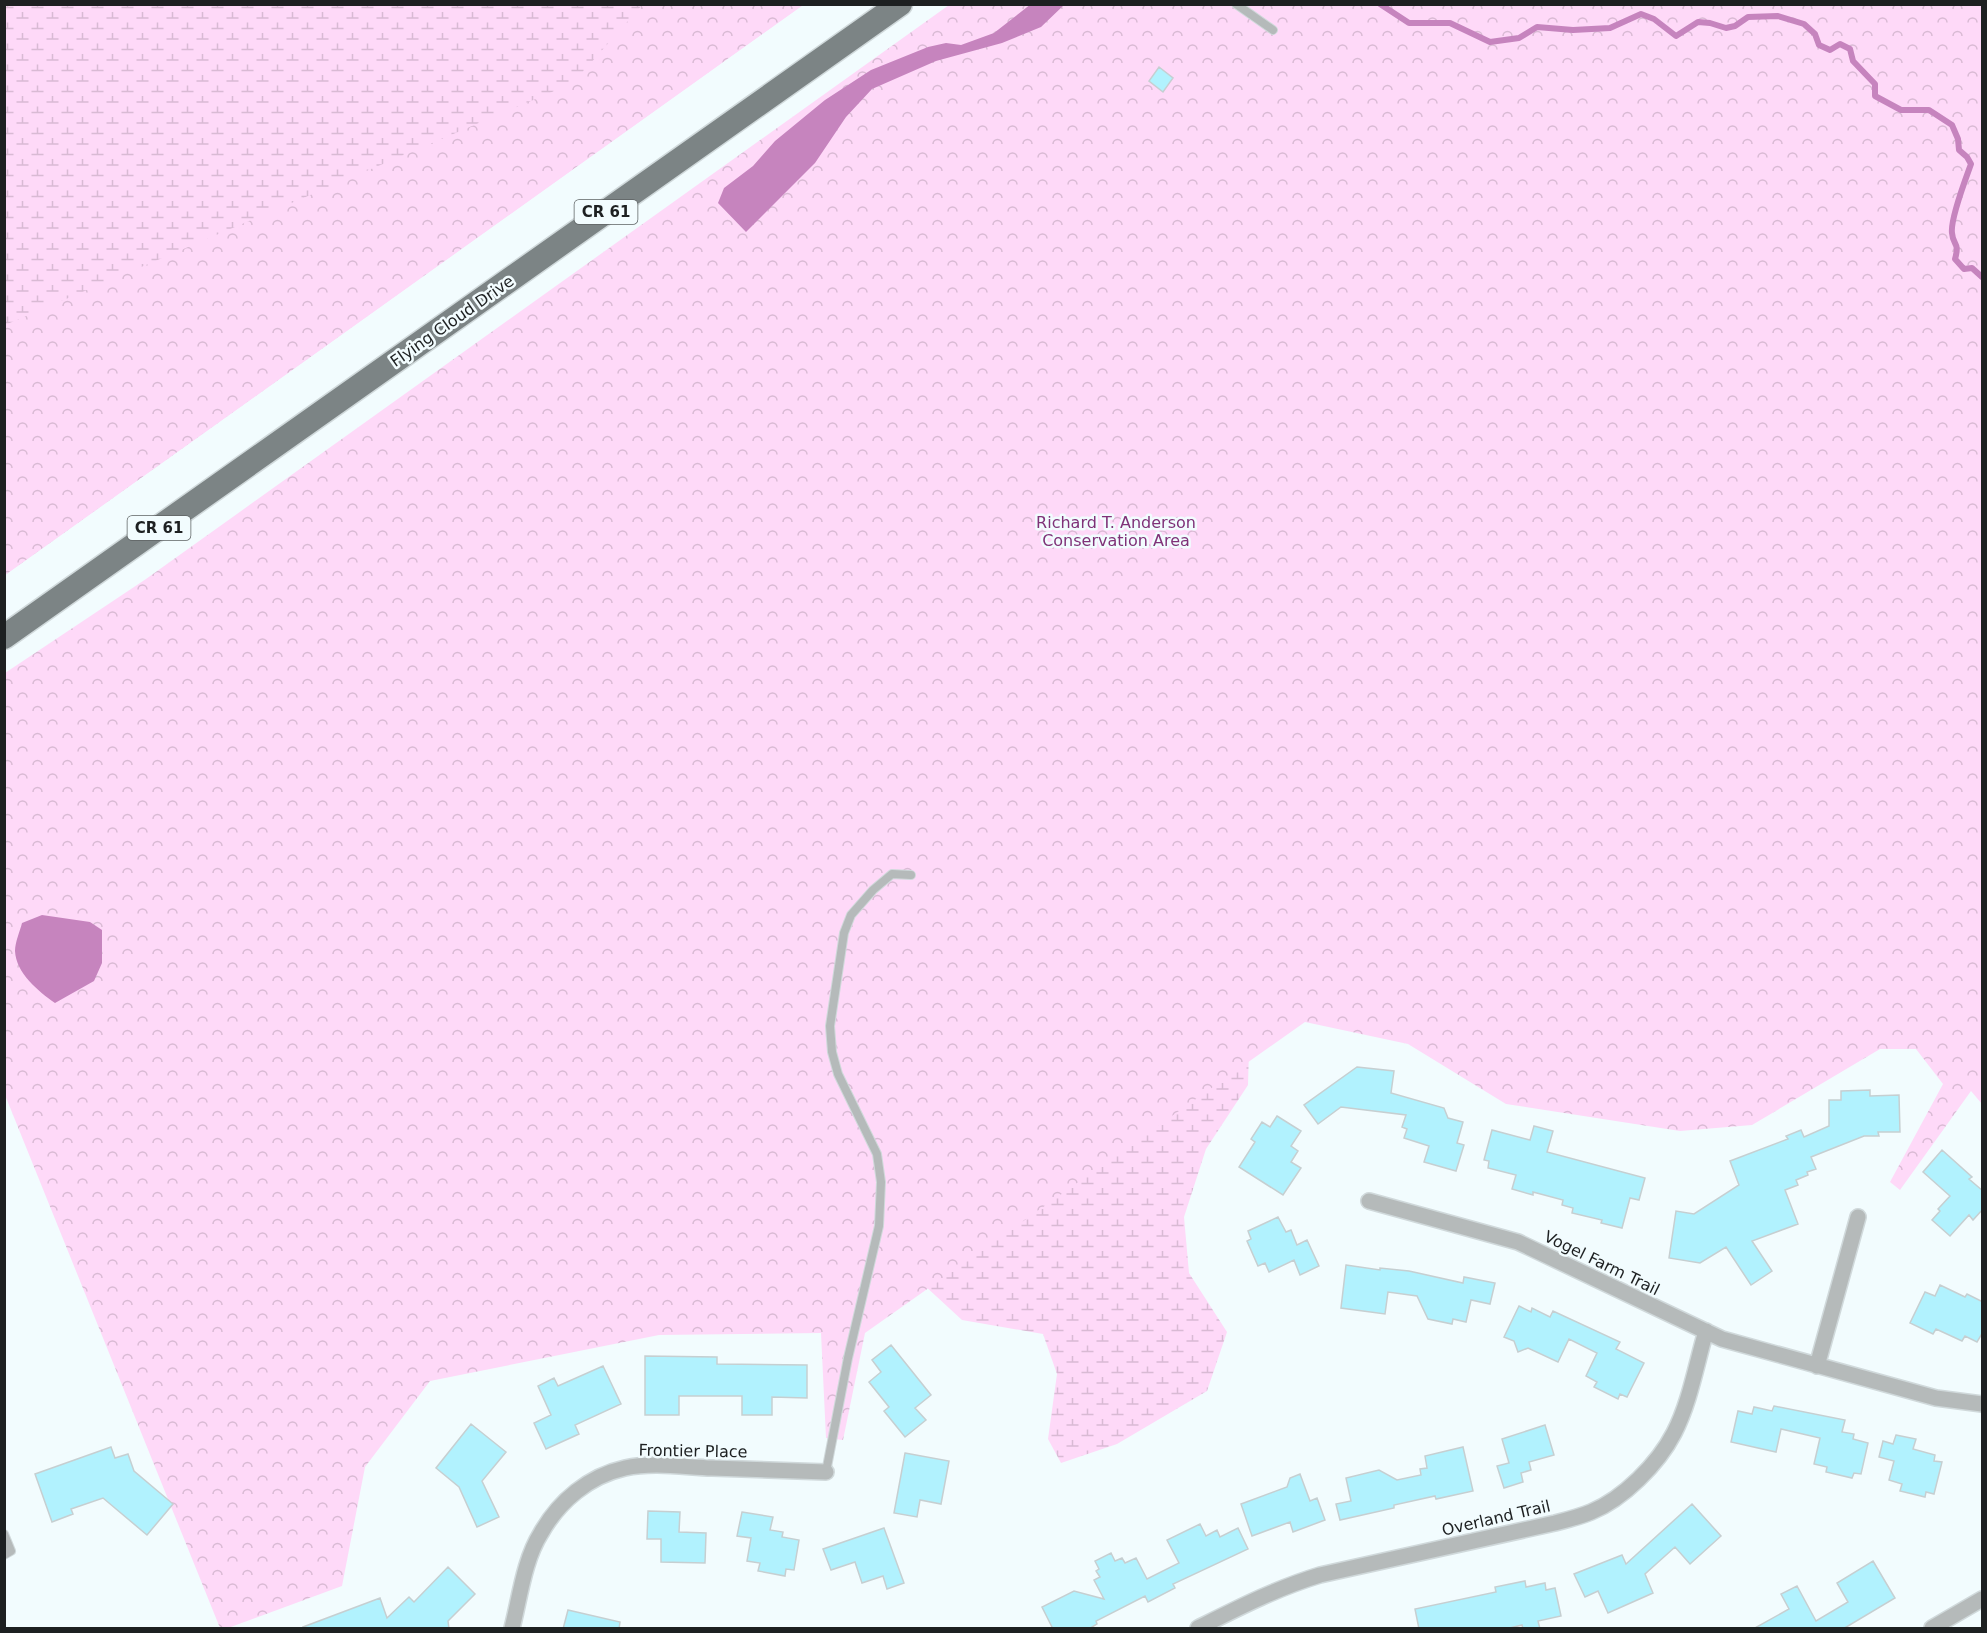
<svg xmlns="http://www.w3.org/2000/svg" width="1987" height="1633" font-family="'DejaVu Sans',sans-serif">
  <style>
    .wetland { fill: url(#wetland-marsh) }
    .park { fill: url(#park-crowns) }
    .water { fill: #c684be }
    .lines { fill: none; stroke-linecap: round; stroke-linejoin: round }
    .stream { stroke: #c684be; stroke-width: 6 }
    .building { fill: #b1f2fe; stroke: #c6cfd1; stroke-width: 1.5 }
    .lane-casing { stroke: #d0d9db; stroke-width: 10 }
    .street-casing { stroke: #d0d9db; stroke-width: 18 }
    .primary-casing { stroke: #d0d9db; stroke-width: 27 }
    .lane { stroke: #b5baba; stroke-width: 8 }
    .street { stroke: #b5baba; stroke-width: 15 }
    .primary { stroke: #7c8485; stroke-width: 24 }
    .labels { text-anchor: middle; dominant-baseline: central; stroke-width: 5; stroke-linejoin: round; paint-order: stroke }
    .shield { fill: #f2fcfe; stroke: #5d6263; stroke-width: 1.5 }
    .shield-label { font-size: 15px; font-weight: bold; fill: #1d2021 }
    .street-label { font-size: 16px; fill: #1d2021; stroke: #f2fcfe }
    .park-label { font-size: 16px; fill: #7f3178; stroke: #f2fcfe }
  </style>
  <defs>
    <pattern id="wetland-marsh" width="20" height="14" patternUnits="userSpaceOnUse" patternTransform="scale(1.5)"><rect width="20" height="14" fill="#fed9f8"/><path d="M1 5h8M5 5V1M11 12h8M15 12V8" fill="none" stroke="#d9bad4"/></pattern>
    <pattern id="park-crowns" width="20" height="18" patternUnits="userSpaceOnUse" patternTransform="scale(1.5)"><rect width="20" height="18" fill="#fed9f8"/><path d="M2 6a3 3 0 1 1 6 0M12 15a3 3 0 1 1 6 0" fill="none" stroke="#d9bad4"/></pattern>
  </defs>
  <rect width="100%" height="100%" fill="#f2fcfe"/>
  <path class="wetland" d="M5,5H803L5,575Z
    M1249,1049L1248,1085L1206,1149L1184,1217L1189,1273L1227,1332L1207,1391L1117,1444L1061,1463L1048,1439L1057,1374L1043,1334L962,1320L911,1273Z"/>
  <path class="park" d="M643,4L803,5L5,575V325L573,83Z
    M949,5H1982V1104L1971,1091L1900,1190L1890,1182L1943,1084L1916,1049H1880L1752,1125L1680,1131L1506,1104L1408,1044L1305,1022L865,1333L843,1440L826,1438L821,1333L659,1335L430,1381L365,1467L342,1586L228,1628H220L5,1095V673L146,579Z"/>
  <path class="water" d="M1031,4L1064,5L1041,27L1002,43L936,61L872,89L846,117L815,163L746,232L718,203L724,188L753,166L775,141L825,100L871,70L928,47L946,43L961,45L994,33Z
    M42,915L90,922L102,930V963L94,981L55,1003C38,991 16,973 15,951C15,942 20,931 22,923Z"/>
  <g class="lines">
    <path class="stream" d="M1380,4L1409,23H1450L1490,42L1519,38L1537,27L1573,30L1610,28L1641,14L1654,19L1676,36L1698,22L1710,23L1726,28L1735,26L1748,17L1778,16L1804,24L1815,34L1819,45L1830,50L1840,44L1850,49L1853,61L1875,84V96L1901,110H1929L1952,125L1958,139L1959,150L1967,157L1971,164C1966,178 1950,219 1952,233C1953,246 1960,242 1955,259L1964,269L1972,268L1982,277"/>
  </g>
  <path class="building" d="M1159,67L1173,78L1163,92L1149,81Z
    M1357,1067L1394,1071L1391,1093L1444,1108L1448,1118L1463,1122L1457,1143L1464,1145L1456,1171L1424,1162L1429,1146L1404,1138L1407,1129L1402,1127L1406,1115L1341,1107L1318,1124L1304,1105Z
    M1870,1090V1096L1899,1095L1900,1132H1878L1879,1136H1864L1811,1157L1816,1169L1807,1172L1808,1175L1796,1180L1798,1185L1785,1190L1798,1224L1752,1241L1772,1271L1751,1285L1726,1247L1700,1263L1669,1258L1676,1211L1694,1214L1739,1185L1730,1161L1788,1139L1786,1136L1801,1130L1804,1137L1829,1126V1100H1841V1091Z
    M1277,1116L1301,1131L1291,1146L1298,1151L1291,1162L1301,1168L1283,1195L1239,1167L1255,1142L1251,1139L1262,1122L1270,1127Z
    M1534,1126L1553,1131L1547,1152L1645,1178L1639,1200L1630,1198L1622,1228L1601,1223L1602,1220L1572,1213L1573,1208L1562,1205L1563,1200L1533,1192V1195L1512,1189L1516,1175L1488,1168L1489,1161L1484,1160L1492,1130L1530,1140Z
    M1942,1150L1972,1177L1969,1179L1983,1191V1209L1973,1220L1969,1215L1950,1236L1932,1220L1940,1211L1938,1209L1950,1196L1923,1172Z
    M1278,1217L1286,1232L1291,1230L1297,1245L1307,1240L1319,1266L1300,1275L1294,1260L1269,1272L1265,1263L1258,1266L1247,1241L1251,1239L1248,1231Z
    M1346,1265L1380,1270V1268L1409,1271L1463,1283L1464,1277L1495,1283L1490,1304L1471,1300L1466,1322L1453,1319L1452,1324L1428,1319L1417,1296L1388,1292L1385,1314L1341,1308Z
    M1940,1285L1965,1297L1967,1294L1983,1302V1332L1977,1342L1965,1336L1962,1341L1936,1329L1933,1334L1910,1323L1925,1292L1935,1296Z
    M1519,1306L1531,1312L1532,1308L1550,1317L1553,1311L1620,1342L1616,1349L1644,1363L1627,1397L1620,1394L1618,1399L1594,1387L1597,1382L1586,1376L1597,1353L1569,1339L1558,1362L1528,1348L1518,1352L1514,1341L1504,1337Z
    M891,1345L931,1395L915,1408L926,1420L905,1437L884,1411L889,1407L869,1382L881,1372L872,1360Z
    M645,1356L717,1357V1364L807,1365V1398L772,1397V1415H742V1396H679V1415H645Z
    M603,1366L621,1404L575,1425L579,1434L546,1449L534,1423L551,1415L538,1386L554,1378L558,1386Z
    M1774,1406L1845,1420L1842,1432L1854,1434L1853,1439L1868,1443L1861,1474L1854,1473L1852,1478L1826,1472L1827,1467L1814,1464L1820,1438L1781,1429L1776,1452L1731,1442L1738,1411L1752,1414L1754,1407L1772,1411Z
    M471,1424L506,1452L482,1481L499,1517L477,1527L459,1487L436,1468Z
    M1545,1425L1554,1455L1529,1462L1531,1470L1521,1473L1523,1482L1504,1488L1497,1466L1509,1463L1502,1439Z
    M1896,1435L1916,1439L1913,1449L1935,1455L1934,1461L1942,1462L1934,1494L1926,1492L1925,1497L1900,1491L1902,1484L1889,1480L1894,1461L1879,1457L1883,1441L1893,1444Z
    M111,1447L115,1458L128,1454L134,1471L173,1504L147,1535L103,1498L71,1509L73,1514L52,1522L35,1474Z
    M1463,1447L1473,1491L1436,1499L1435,1496L1394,1505V1508L1340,1520L1336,1504L1351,1501L1346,1478L1379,1470L1397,1480L1421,1475L1420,1469L1427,1468L1425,1456Z
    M905,1453L949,1461L941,1504L920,1500L917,1517L894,1513Z
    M1300,1474L1310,1501L1317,1498L1325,1520L1293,1532L1290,1522L1252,1536L1241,1504L1287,1487L1290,1478Z
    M1692,1504L1721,1536L1690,1564L1675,1547L1645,1574L1653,1593L1608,1613L1598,1591L1585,1597L1574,1574L1622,1555L1626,1564Z
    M648,1511L680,1512L679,1532L706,1533L705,1563L661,1562V1539H647Z
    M742,1512L773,1517L770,1530L783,1532L782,1537L799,1540L794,1570L786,1569L785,1576L758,1571L760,1563L747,1561L751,1538L737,1536Z
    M1200,1524L1206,1536L1217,1530L1220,1537L1238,1528L1248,1549L1173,1584L1175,1588L1148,1602L1145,1596L1096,1621L1097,1624L1089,1629H1053L1042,1607L1074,1591L1104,1599L1094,1580L1100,1577L1096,1571L1099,1569L1095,1561L1111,1553L1115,1561L1122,1558L1125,1563L1136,1558L1147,1579L1179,1563L1167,1540Z
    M884,1528L904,1583L887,1589L883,1576L862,1583L855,1562L831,1570L823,1549Z
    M1873,1561L1895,1598L1843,1629H1753L1789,1609L1781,1594L1797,1586L1816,1621L1848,1602L1837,1583Z
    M448,1567L475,1594L448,1621L449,1629H304L303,1627L380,1598L387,1618L409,1597L414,1602Z
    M1525,1581L1526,1587L1545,1583L1546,1590L1555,1588L1561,1616L1538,1621L1540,1629H1523L1522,1625L1506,1629H1419L1415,1609L1496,1592L1495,1587Z
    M568,1610L620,1622L619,1629H563Z"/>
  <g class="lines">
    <g class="lane-casing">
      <path id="lane" d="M1236,4L1273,30
        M826,1472L848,1358L879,1226L881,1182L877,1154L838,1074L832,1052L830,1026L844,933L851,915L873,890L892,874L911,875
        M4,1534L11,1551L4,1555"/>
    </g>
    <g class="street-casing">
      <path id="street" d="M1369,1201L1518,1242L1722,1339L1936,1398L1982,1404
        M1817,1366L1858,1217
        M512,1628C520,1597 524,1560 541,1533C559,1501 589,1476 625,1468C653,1462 684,1467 712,1468C750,1469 788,1471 826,1472
        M1198,1628C1238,1608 1277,1588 1320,1575L1555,1523C1567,1520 1579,1517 1591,1512C1623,1499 1658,1464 1674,1433C1690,1402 1696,1365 1706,1331
        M1932,1628L1982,1599"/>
    </g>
    <g class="primary-casing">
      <path id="primary" d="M4,637L900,4"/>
    </g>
    <use href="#lane" class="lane"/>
    <use href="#street" class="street"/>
    <use href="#primary" class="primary"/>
  </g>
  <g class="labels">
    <g class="shield">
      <rect x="574.5" y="200" width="63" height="24" rx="4.5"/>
      <rect x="127.5" y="516" width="63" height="24" rx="4.5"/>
    </g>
    <g class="shield-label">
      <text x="606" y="212">CR 61</text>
      <text x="159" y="528">CR 61</text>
    </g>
    <g class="street-label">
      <text transform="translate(452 321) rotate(-35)">Flying Cloud Drive</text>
      <text transform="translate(1602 1263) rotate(26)">Vogel Farm Trail</text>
      <text transform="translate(693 1451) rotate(1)">Frontier Place</text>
      <text transform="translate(1496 1518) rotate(-13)">Overland Trail</text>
    </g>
    <g class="park-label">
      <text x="1116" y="522">Richard T. Anderson<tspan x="1116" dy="18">Conservation Area</tspan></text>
    </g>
  </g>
  <rect width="1987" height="1633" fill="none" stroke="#1d2021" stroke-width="12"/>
</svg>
